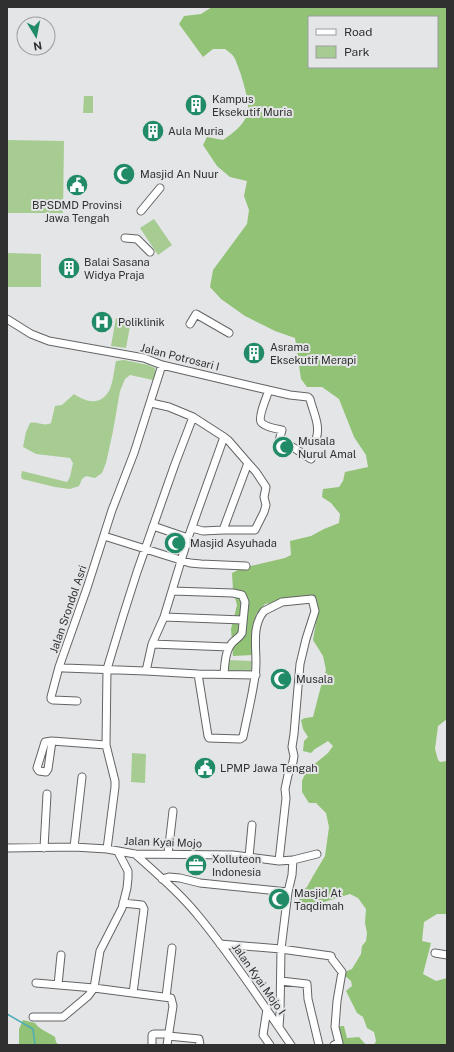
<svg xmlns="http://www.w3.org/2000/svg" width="454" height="1052" font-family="'Public Sans',sans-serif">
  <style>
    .green { fill: #a6cc92 }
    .forest { fill: #91c276; fill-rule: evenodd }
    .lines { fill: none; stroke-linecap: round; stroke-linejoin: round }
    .stream { stroke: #4dabb4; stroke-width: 1.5 }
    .minor-casing { stroke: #636466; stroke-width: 9 }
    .minor { stroke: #fff; stroke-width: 7 }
    .labels { text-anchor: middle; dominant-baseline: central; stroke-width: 4; stroke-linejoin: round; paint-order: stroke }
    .poi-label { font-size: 11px; fill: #303031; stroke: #e4e5e7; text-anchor: start }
    .street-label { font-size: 11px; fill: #303031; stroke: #e4e5e7 }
  </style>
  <rect width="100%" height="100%" fill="#e4e5e7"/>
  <path class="green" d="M84,96H93V113H83Z
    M7,140L64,141L63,213H7Z
    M154,219L172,245L158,255L140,228Z
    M7,253L41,254V287H7Z
    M116,318L131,321L126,348L111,346Z
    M124,360L148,365L155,368L156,373L153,380L130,375L125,379L120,391L113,431L106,463L102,473L95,478L86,476L82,479L79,486L70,489L55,487L22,479L21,476L22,471L67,482L70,477L73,463L70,458L36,454L23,447L26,432L30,423C37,421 44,427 51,423L55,406L62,405L74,394C84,401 98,406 107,394C113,387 114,370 116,361Z
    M227,660L252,661L251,673L227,672Z
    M132,753L146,754L145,783L131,782Z"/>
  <path class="forest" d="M212,7H447V719L438,726L435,749L438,760L440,762L447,761V914H437L424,922L422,941L431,943L423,974L436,981L447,978V1045H374L376,1041L374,1032L367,1028L363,1017L357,1013L346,991L352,986L351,981L344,975L347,971L352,969L361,954L362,946L366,941L367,933L365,923L366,909L358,898L350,894L324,902V909L315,911L307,910L303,908L299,899L301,892L307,887L313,876L325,856L329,827L326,813L316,803H309L302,792V781L306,771L328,753L333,746L328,741L315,749L311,753L303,751L304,741L308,737L303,729L301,720L305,718L313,717L321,686L326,670L323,656L313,640L317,617L318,603C302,594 282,601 265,604L256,614L254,632L253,655L233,656L231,629L237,605L233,590L232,573L242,568L285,558L291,555L290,541L311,536L324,529L339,523L340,514L331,503L322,497L323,489L339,487L343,481L345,472L368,467L366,455L354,437L339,399L322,387H307L301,379L295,338L275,331L245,316L221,299L210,287L213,270L247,224L249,210L244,196L247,181L230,177L217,166L203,145L207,137L223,140C233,133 244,125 248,113C251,104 239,66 234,57C232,54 228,51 225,49H213L203,57L179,24L184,16L201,14ZM309,17H437V67H309Z
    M23,1020L35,1023C40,1030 48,1032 55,1037L56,1042L59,1045H19V1029Z
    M341,1026H344L347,1038L359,1037L366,1045H343L340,1042L337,1028Z"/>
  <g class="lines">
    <path class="stream" d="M7,1014L33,1029L35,1045"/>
    <g class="minor-casing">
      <path id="minor" d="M141,211L160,188
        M125,238L137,239L150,252
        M7,319L31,334L49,341L144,358L162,365L255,387L290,395L308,397L310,399C313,412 321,426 316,439
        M190,324L196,314L229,333
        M269,390C267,396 258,417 261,422C264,427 277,429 282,430L279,441L291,446L311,459
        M192,528L203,531L223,530L248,463L228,440L224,437
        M223,530H255L264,512L266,505L264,497L266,487L256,472L248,463
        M104,536L190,563L201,564L246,566
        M188,538L224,437L193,417
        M172,591L233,593L242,595L245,602L242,633C240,637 236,639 233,642C225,650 225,664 224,674
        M164,617L243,620
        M152,644L229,647
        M59,667L64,668L146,671L198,674L256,675
        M146,671L152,644L164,617L188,538L153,526
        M198,674L208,736L209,738L240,739L243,737C247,717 252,697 255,676C259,655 249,629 264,611L282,602L312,599L315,611L306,639L300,664L294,734L292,747L294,756L293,762L288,775L285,789L286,798L279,861
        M77,701L53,700L51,699V697L59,667L87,588L112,510L134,453L162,365
        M52,741L48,769L46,772L39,771L37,768L45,742L52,741L106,745
        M74,847L82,777
        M7,848L74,847L107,849L135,854L233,855L279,861L293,860L317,854
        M44,848L47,794
        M107,849L115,787V781L106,745L107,669L123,616L137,572L175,464L193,417L169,407L151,403
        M118,852L128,871V878L127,888L122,908L100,951L94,988L171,998L173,1006L167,1045
        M135,854C157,874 181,894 200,918C233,958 262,1003 291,1045
        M168,854L173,811
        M249,857L252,825
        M162,879L169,877L180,878L200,883L288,892
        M123,903L142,905L144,909L133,993
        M220,944L281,949L331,956L332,959L342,972L337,1001L335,1027L339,1043L334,1045
        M435,953L447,955
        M281,981L307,984L308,999L319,1045
        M36,983L94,988
        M58,985L61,955
        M166,997L172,948
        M267,1009L263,1035L270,1045
        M33,1017H63L88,996L94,988
        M279,1027L280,1013L281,949L288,892L292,875L293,860
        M168,1036L199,1039L200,1045
        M152,1045V1035L154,1034H168"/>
    </g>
    <use href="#minor" class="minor"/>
  </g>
  <defs>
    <g id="building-disc" transform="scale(1.15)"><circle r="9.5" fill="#218a66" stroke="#e4e5e7"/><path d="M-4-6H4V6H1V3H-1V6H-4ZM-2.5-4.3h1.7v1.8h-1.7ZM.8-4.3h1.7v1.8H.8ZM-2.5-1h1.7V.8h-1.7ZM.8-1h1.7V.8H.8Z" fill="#fff"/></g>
    <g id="mosque-disc" transform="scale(1.15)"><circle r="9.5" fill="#218a66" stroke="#e4e5e7"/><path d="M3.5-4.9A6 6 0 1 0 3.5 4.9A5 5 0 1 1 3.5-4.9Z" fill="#fff"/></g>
    <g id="civic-disc" transform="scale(1.15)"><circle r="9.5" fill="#218a66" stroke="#e4e5e7"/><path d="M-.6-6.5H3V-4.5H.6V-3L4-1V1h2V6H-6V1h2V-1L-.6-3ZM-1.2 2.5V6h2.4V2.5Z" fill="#fff"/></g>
    <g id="hospital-disc" transform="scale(1.15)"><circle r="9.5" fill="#218a66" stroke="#e4e5e7"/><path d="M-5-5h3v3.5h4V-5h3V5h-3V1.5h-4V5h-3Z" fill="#fff"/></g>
    <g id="office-disc" transform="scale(1.15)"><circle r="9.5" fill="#218a66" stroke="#e4e5e7"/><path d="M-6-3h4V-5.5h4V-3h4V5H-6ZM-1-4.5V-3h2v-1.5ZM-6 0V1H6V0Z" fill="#fff"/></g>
  </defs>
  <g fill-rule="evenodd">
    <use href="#building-disc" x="196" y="105"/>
    <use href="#building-disc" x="153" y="131"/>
    <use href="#mosque-disc" x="124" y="174"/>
    <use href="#civic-disc" x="77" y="185"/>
    <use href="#building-disc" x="69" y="268"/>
    <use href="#hospital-disc" x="102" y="322"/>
    <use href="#building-disc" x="254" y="353"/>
    <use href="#mosque-disc" x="283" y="447"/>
    <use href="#mosque-disc" x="175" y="543"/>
    <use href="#mosque-disc" x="281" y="679"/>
    <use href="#civic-disc" x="205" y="768"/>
    <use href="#office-disc" x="196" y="865"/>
    <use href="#mosque-disc" x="279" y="899"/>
  </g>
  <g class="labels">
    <g class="poi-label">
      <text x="212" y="99">Kampus<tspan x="212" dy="13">Eksekutif Muria</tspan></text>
      <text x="168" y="131">Aula Muria</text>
      <text x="140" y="174">Masjid An Nuur</text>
      <text x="77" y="205" text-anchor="middle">BPSDMD Provinsi<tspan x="77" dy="13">Jawa Tengah</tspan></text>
      <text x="84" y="262">Balai Sasana<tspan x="84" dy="13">Widya Praja</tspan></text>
      <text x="118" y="322">Poliklinik</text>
      <text x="270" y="347">Asrama<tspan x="270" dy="13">Eksekutif Merapi</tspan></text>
      <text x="298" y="441">Musala<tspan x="298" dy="13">Nurul Amal</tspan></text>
      <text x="190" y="543">Masjid Asyuhada</text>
      <text x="296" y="679">Musala</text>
      <text x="220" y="768">LPMP Jawa Tengah</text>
      <text x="212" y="859">Xolluteon<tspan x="212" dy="13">Indonesia</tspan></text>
      <text x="294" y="893">Masjid At<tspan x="294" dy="13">Taqdimah</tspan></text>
    </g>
    <g class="street-label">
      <text transform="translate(180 357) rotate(14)">Jalan Potrosari I</text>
      <text transform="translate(68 609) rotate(-71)">Jalan Srondol Asri</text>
      <text transform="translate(163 842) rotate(2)">Jalan Kyai Mojo</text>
      <text transform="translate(259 979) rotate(55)">Jalan Kyai Mojo I</text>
    </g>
  </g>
  <rect width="454" height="1052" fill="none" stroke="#303031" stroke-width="16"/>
  <rect x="308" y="16" width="130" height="52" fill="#e4e5e7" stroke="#9c9d9e"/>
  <rect x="316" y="29" width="20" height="6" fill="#ffffff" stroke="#9c9d9e"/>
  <text x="344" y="36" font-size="12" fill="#303031">Road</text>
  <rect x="316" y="46" width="20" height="12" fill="#a6cc92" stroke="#9c9d9e"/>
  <text x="344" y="56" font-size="12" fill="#303031">Park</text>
  <g transform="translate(36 36) rotate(170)"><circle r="19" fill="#e4e5e7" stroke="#9c9d9e"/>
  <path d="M0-3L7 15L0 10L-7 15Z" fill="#218a66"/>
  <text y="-6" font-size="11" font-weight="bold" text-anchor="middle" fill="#303031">N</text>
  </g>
</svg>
